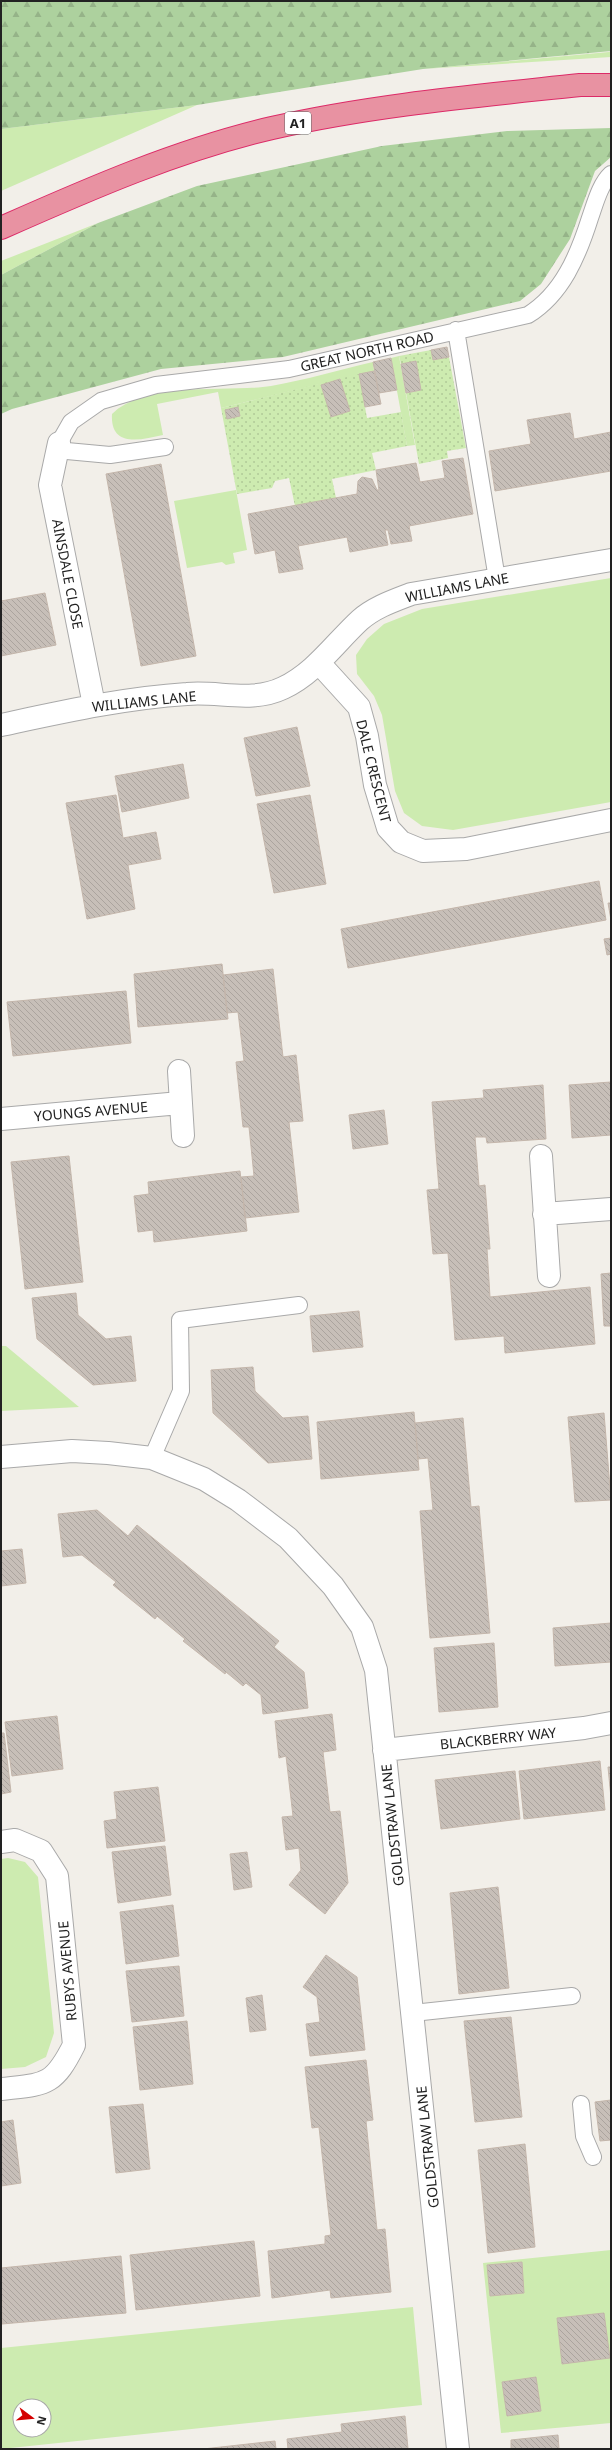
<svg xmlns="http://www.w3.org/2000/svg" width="612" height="2450" font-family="'Noto Sans',sans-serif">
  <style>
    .grass { fill: #cdebb0; fill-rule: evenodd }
    .forest { fill: url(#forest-firs) }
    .garden { fill: url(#garden-dots) }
    .building { fill: url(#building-back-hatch); stroke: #c4b6ab }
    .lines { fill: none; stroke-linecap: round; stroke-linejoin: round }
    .lane-casing { stroke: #a9a9a9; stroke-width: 18 }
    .street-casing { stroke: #a9a9a9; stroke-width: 24 }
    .highway-casing { stroke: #dc2a67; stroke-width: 24 }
    .lane { stroke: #fff; stroke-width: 16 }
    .street { stroke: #fff; stroke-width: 22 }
    .highway { stroke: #e892a2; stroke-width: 22 }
    .labels { text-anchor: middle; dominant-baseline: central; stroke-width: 4; stroke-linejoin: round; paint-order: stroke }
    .shield { fill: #fff; stroke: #646464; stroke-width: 1 }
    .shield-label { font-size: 13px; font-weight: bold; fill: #222 }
    .street-label { font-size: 14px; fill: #222; stroke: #fff }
  </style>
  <defs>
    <pattern id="forest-firs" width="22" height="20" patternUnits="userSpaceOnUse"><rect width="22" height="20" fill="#add19e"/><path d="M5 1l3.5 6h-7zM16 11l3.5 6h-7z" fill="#95b388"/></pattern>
    <pattern id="garden-dots" width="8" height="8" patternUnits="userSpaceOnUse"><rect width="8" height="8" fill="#cdebb0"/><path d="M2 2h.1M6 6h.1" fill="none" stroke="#b0c997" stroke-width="1.8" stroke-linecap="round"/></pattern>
    <pattern id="building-back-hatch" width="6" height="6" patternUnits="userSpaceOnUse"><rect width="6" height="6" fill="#c7bfb8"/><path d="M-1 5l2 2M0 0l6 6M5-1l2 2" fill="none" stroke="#aba49e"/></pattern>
  </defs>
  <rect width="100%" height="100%" fill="#f2efe9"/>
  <path class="grass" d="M611,51V57L423,69L609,52Z
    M197,105L1,191V129Z
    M98,223L1,275V261Z
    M399,356L415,445L407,446L391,358Z
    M373,362L374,371L221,408L218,392L157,404L163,435C140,440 110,448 112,414C147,380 226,393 271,386C305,380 339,370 373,362Z
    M236,490L247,550L233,553L235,563L226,565L222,562L187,568L174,501Z
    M611,578V802L453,830L422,826L404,813L395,791L382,715L374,696L357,674L356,655L367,639L384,624L422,609Z
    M1,1346H6L79,1407L1,1411Z
    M8,1858L25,1862L38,1877L54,2033L46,2057L25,2067L1,2069V1859Z
    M611,2250V2423L501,2433L483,2263Z
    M413,2307L422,2405L1,2449V2348ZM20,2406H44V2430H20Z"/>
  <path class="forest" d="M1,1H611V51L423,69L197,105L1,129Z
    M611,128V157L595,171L570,239L541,284L520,301L283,357L161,369L12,409L1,414V275L98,223L197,186L382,146L507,131Z"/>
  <path class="garden" d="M431,350L433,360L449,357L466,448L447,451L448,458L419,464L406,393L421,390L416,361L401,364L399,356Z
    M359,374L367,418L401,412L407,446L372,453L376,470L332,479L336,498L295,506L289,478L275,481L272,488L237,494L221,408Z"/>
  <path class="building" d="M447,347L449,357L433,360L431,350Z
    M391,358L397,390L379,393L373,362Z
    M416,361L421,390L406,393L401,364Z
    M374,371L381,404L365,407L359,374Z
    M340,379L350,411L331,417L321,385Z
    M238,407L240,416L227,419L225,410Z
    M570,413L574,439L611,432V471L495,491L489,451L531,444L527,420Z
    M463,458L473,514L409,526L412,541L391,544L388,530H385L388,545L350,552L347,537L298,546L303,569L279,573L275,550L255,554L248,514L357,494L358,481L362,477L372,479L377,490H379L376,470L416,463L420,482L445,478L442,461Z
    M161,464L196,656L141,666L106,474Z
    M45,593L56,645L1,656V601Z
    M297,727L310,786L256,796L244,738Z
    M183,764L189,798L122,812L115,776Z
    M116,795L123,838L156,832L161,859L128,865L135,909L87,919L66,803Z
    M310,795L326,884L274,893L257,804Z
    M599,881L606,920L348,968L341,929Z
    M608,903H611V920Z
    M611,938V954L607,955L604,939Z
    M222,964L228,1019L138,1027L134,974Z
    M273,969L283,1057L296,1055L303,1121L289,1122L299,1212L245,1218L241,1177L254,1176L249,1127H243L236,1062L244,1061L238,1012L227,1013L223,975Z
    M126,991L131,1043L13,1056L7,1002Z
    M611,1082V1135L572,1138L569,1085Z
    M543,1085L546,1139L487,1143L486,1137H475L479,1186L485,1185L490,1249H487L490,1297L590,1287L595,1344L505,1353L504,1336L455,1340L448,1253L433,1254L427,1190L439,1189L432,1102L484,1098L483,1090Z
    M384,1110L388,1144L353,1149L349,1115Z
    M69,1156L83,1282L25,1289L11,1162Z
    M240,1171L247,1231L154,1242L153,1230L138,1232L134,1196L149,1194L148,1182Z
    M611,1273V1326H604L601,1274Z
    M76,1293L78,1315L106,1339L131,1336L136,1381L93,1385L37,1339L32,1298Z
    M359,1311L363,1347L313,1352L310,1316Z
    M253,1367L255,1391L283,1418L308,1416L312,1459L268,1463L213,1413L211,1370Z
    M414,1412L419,1470L321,1479L317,1422Z
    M604,1413L611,1500L575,1502L568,1417Z
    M463,1418L471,1507L479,1506L490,1633L430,1638L420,1511L433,1510L428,1458L418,1459L415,1423Z
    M97,1510L128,1536L137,1525L279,1641L274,1647L304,1672L308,1708L263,1714L261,1695L246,1683L243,1686L226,1672L225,1674L183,1641L185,1639L157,1616L155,1619L113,1585L116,1582L82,1555L63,1557L58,1514Z
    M22,1549L26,1583L1,1586V1551Z
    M611,1623V1662L555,1666L553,1628Z
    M494,1643L498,1707L439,1712L434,1648Z
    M332,1714L336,1750L323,1752L330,1812L340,1811L348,1883L325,1914L289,1885L301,1870L299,1848L286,1850L282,1817L293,1816L286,1756L279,1758L275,1721Z
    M57,1716L63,1769L12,1776L5,1722Z
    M1,1733H4L11,1792L1,1794Z
    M600,1761L605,1810L524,1819L519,1771Z
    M608,1767H611V1798Z
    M515,1771L520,1819L441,1829L435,1780Z
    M158,1787L165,1841L107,1848L104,1821L117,1819L114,1792Z
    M165,1846L171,1895L118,1903L112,1852Z
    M247,1852L252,1887L234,1890L230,1854Z
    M498,1887L509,1988L459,1994L450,1893Z
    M173,1905L179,1956L126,1964L120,1912Z
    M326,1955L357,1977L365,2050L310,2056L306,2024L320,2022L317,1997L303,1987Z
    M179,1966L184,2016L132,2022L126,1971Z
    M262,1995L266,2030L250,2032L246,1998Z
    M511,2017L522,2117L475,2122L464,2021Z
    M187,2021L193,2084L140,2090L133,2027Z
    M366,2060L373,2120L366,2121L377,2230L385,2229L391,2292L331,2298L330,2290L272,2298L268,2251L325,2244V2236L331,2235L319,2127L312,2128L305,2067Z
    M611,2100V2140L600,2141L595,2102Z
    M143,2104L150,2169L116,2173L109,2107Z
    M13,2120L21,2183L1,2186V2122Z
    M525,2144L535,2247L488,2253L478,2150Z
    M254,2241L260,2296L136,2310L130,2255Z
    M121,2256L126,2313L2,2324L1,2268Z
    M522,2262L524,2293L490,2296L487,2265Z
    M604,2313L610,2358L562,2364L557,2318Z
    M536,2377L541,2411L507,2416L502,2382Z
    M405,2416L408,2449H288L287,2439L342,2432L341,2424Z
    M558,2435L559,2449H511V2440Z
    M275,2441L276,2449H203Z"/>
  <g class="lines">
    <g class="lane-casing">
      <path id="lane" d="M456,330L497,579
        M59,443L71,422L101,401L156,385L289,369L528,315C562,294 578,256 590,218C595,204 600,184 611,174
        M56,450L110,455L165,447
        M152,1458L181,1391L180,1320L299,1305
        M413,2013L572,1996
        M581,2104L584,2136L593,2157"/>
    </g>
    <g class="street-casing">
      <path id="street" d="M59,443L50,485L94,705
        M319,663L359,707L367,736L375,785L388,828L401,842L423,851L466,849L611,820
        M1,725C62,712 124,698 187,694C219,691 252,703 283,688C315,673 335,643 360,620C375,607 393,601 411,594L611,560
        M179,1071L183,1136
        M1,1119L180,1103
        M541,1156L549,1276
        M544,1214L611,1209
        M1,1457L72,1451L108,1453L152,1458L204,1479L238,1500L288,1538L333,1586L362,1627L376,1670L458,2449
        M384,1750L584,1728L611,1723
        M1,1842L15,1840L41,1851L57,1876L74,2045C53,2087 45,2084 1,2089"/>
    </g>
    <g class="highway-casing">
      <path id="highway" d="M1,228C89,189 178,150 272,128C373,105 477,96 580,85H611"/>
    </g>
    <use href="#lane" class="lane"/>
    <use href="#street" class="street"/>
    <use href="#highway" class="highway"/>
  </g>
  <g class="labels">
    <rect class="shield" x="285" y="112" width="26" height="22" rx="3"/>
    <g class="shield-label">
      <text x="298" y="123">A1</text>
    </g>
    <g class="street-label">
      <text transform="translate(367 351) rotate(-13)">GREAT NORTH ROAD</text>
      <text transform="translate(68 574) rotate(79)">AINSDALE CLOSE</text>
      <text transform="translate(457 587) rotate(-11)">WILLIAMS LANE</text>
      <text transform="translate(144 701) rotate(-6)">WILLIAMS LANE</text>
      <text transform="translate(374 771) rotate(76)">DALE CRESCENT</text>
      <text transform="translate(91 1111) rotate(-5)">YOUNGS AVENUE</text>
      <text transform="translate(498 1738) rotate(-6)">BLACKBERRY WAY</text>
      <text transform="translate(392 1825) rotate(-96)">GOLDSTRAW LANE</text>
      <text transform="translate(67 1971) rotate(-95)">RUBYS AVENUE</text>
      <text transform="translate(427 2147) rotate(-96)">GOLDSTRAW LANE</text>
    </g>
  </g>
  <rect width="612" height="2450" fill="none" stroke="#222222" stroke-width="4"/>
  <g transform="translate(32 2418) rotate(106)"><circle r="19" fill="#ffffff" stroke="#a7a7a7"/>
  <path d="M0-3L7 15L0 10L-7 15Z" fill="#d40000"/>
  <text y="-6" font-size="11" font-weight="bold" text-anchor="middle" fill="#222222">N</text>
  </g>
</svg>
